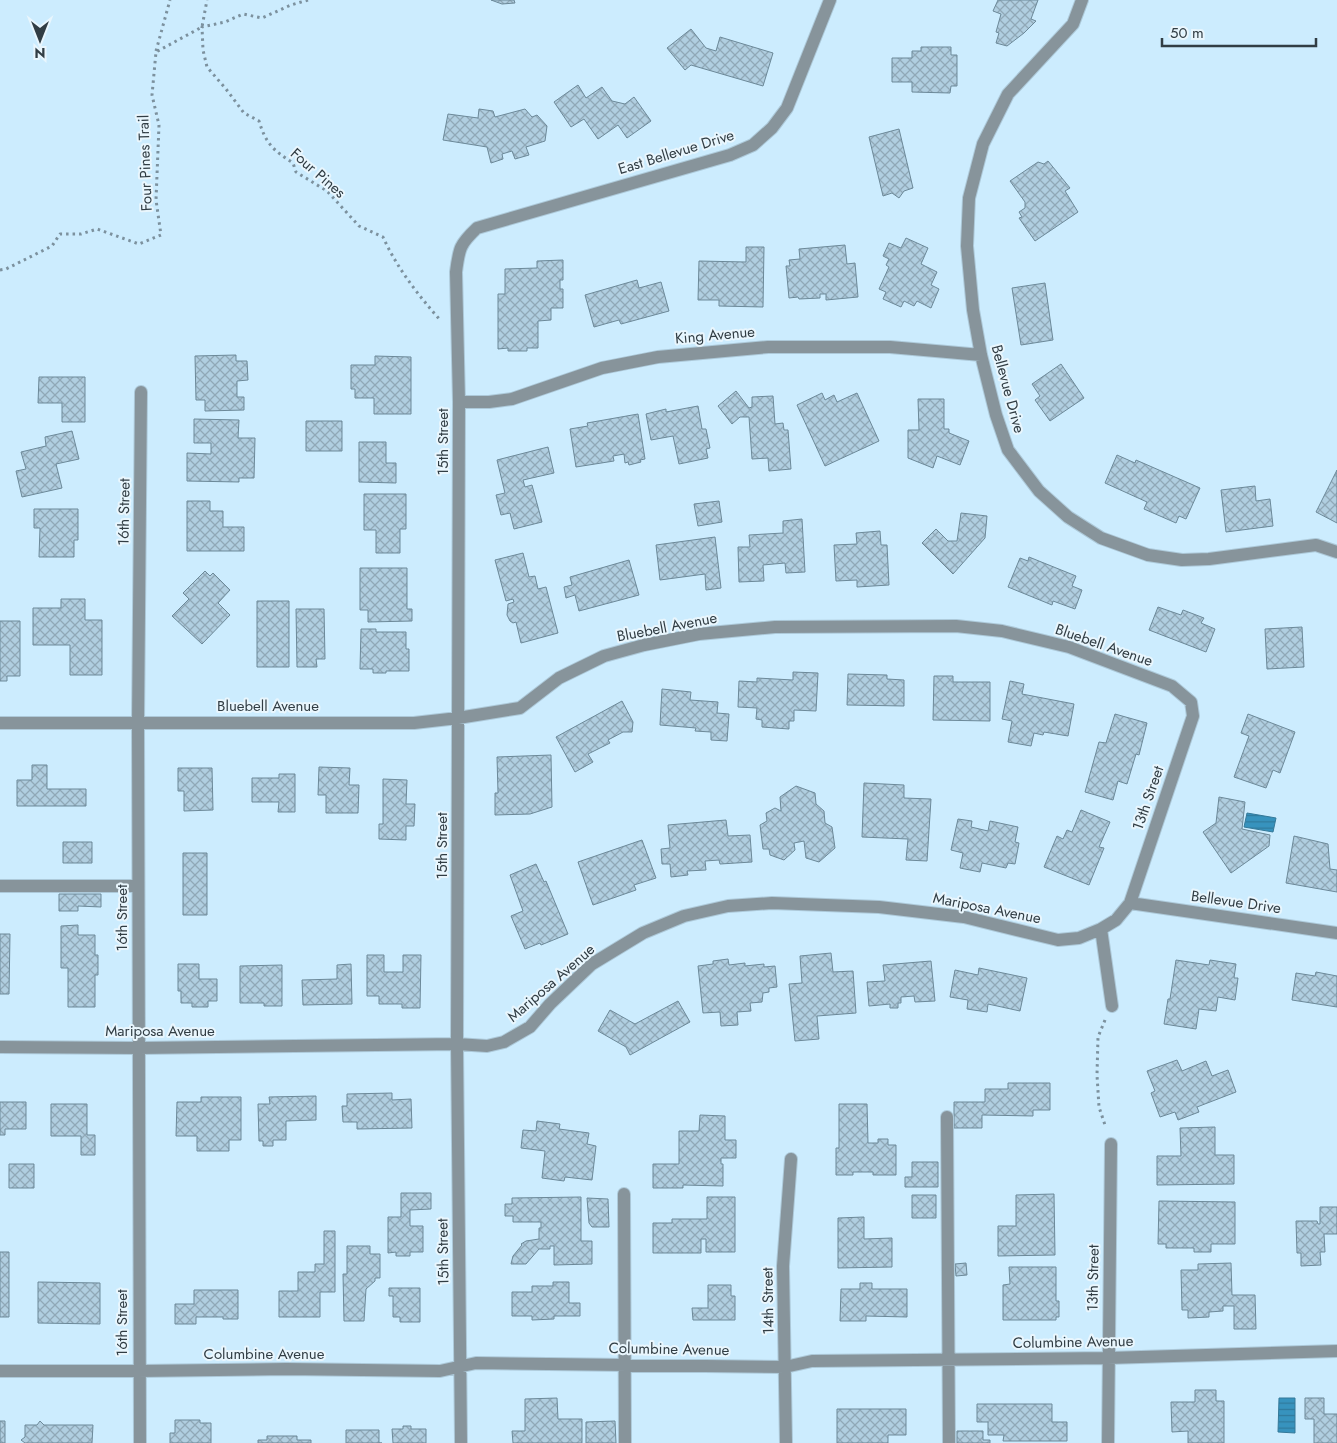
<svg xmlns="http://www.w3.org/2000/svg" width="1337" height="1443" font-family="Jost,sans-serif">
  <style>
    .water { fill: url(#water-rules); stroke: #357999 }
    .building { fill: url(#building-cross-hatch); stroke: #6c8999 }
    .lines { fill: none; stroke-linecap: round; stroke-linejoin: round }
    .minor-casing { stroke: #adc9d9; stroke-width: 14 }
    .path { stroke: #7c919e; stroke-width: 3; stroke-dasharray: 2.5 4; stroke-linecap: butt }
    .minor { stroke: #87949b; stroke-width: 12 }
    .labels { text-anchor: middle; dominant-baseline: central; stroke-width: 4; stroke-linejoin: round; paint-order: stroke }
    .street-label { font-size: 15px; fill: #313d44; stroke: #e9f6fd }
  </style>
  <defs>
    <pattern id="water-rules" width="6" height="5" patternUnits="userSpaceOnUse" patternTransform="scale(1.25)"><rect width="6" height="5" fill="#3793be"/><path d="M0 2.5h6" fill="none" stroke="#2f799c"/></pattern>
    <pattern id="building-cross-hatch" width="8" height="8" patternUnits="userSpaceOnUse" patternTransform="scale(1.25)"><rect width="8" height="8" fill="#b0cee0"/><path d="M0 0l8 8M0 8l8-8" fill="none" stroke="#90a8b7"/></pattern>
  </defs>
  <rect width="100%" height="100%" fill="#ccecfe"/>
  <path class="water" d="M1247,813L1276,818L1273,832L1244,827Z
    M1279,1398H1295V1433L1278,1432Z"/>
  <path class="building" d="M491,0H514L515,3L502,4Z
    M998,0H1038L1031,19L1036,21L1024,33L1007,46L996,43L999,33L996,32L1001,14L993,11Z
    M691,29L706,48L716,51L720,37L773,53L763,86L691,65L685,70L667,48Z
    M921,47H951V55H957V86H951L950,93L912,92V82H892V58H912V51H921Z
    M578,85L586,98L602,87L612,101L625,104L634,97L651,121L627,138L618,125L598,139L584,119L571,127L554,102Z
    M479,109L493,111L495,117L525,109L532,117L537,115L547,126L545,141L526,147L529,155L515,159L512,151L502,154L503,159L491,163L487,147L443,140L448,114L478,118Z
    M899,129L913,188L904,191L899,198L892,193L883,196L869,137Z
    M1048,161L1070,188L1065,191L1078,212L1035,241L1019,218L1022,217L1019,212L1025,208V202L1010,181L1038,162L1044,164Z
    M906,238L928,248L921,264L937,272L931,285L939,289L931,308L917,301L914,306L904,301L901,307L883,299L886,292L879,289L889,267L886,265L889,259L883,256L889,243L901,248Z
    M845,245L847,264L855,263L858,297L826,300V294H820V298L799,299L798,297L789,298L786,266H790L789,260L800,259L799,249Z
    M746,247H764L763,307L719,306V300H698L699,261L746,262Z
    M563,260V280H560V289H563V308H551V320L538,321V348H527V351H508V348L498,349V294H505V269L537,268V261Z
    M637,280L639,288L661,282L669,311L621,324L619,320L594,327L585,295Z
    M1045,283L1053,340L1021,345L1012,288Z
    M236,355V361H247L248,380L237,381V397H244V410L205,411V400H196L195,356Z
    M375,356L411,357V414H374V398H355V389H351V365H375Z
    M1061,364L1084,398L1050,421L1035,400L1040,396L1032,384Z
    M39,377H85V422H62V403H38Z
    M736,391L749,408L752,407V397L773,396L775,424L783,423L784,430H788L791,469L769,471L768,458L752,459L749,417H740L732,424L718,406Z
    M822,393L825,400L834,395L837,402L857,393L879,441L825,466L797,405Z
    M918,399H944V429H949V433L969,441L960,465L937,456L933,468L908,458V430H919Z
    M698,406L702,429H706L710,448L706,449L708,458L679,464L673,436L651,440L646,414L666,409V412Z
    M638,414L645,459L640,460L641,462L629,465L628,462L625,463L624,454L613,456L614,461L576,467L570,429L588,426L587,423Z
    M194,419L239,420L238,438H255L254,478H239V482L187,481V453L211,454V443H194Z
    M306,421H342V451H306Z
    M72,431L79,459L56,464L62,488L22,497L16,471L26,469L21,452L46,446L45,437Z
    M359,442H386V463H396V483L359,482Z
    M548,447L554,473L523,480L525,487L532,485L542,522L514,529L510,513L501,515L496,495L505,493L497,460Z
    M1117,455L1135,463L1136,460L1200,488L1186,519L1179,516L1176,523L1144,509L1147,502L1105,483Z
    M1337,470V523L1316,512Z
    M1255,486L1256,501L1270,499L1273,526L1226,532L1221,490Z
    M364,494H406V529H400V553H376V530H364Z
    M187,501H210V511H223V527H244V551H187Z
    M719,501L722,522L698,526L694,504Z
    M34,509H78V540H74V557H39L40,528H34Z
    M961,513L987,516L985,538L953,574L922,543L936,529L948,541H957Z
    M802,519L805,572L786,573L785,563L763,565L764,581L739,582L738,547H750L749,535L783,533V521Z
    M880,531L881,545H887L889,585L857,587V580L836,581L834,545L857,544L856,533Z
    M715,537L721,588L706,590L705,574L660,580L656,545Z
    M523,553L529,577L535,576L538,589L546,587L558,633L521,643L516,622L513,623L510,621L507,615L508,604L514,602L513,599L506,601L495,560Z
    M1029,557L1076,576L1072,586L1082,590L1075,609L1053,601L1052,605L1008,587L1020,558L1028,561Z
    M629,560L639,595L579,611L575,595L566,598L564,587L572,585L570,577Z
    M360,568H407V609H412V621L368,622V610H360Z
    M205,571L210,576L213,573L230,590L218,603L230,615L202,644L172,616L189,599L183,593Z
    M61,599H85V620H102V675H70V645H33V608H61Z
    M257,601H289V667H257Z
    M1158,607L1181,615L1183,610L1204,618L1201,623L1215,629L1206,652L1149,630Z
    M296,609H324L325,659H316L317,667H297Z
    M0,621H20V676H7V681H0Z
    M1302,627L1304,667L1267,669L1265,629Z
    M361,629H376V632H406V649H409V671H386V673H373V669H360Z
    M793,672L818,673L816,711L794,710V721H789V729L762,727V720L756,719L757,708L738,707L739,681L757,682V678L793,680Z
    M848,674L887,675V679L904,680V706L847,705Z
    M934,676H953V682H990V721L933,720Z
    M1010,681L1024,684L1022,694L1074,704L1068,736L1044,732L1043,735L1034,733L1031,746L1008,742L1012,721L1002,719Z
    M662,689L691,692L690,700L718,702L717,713L729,714L727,741L711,740V732L695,731L696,728L660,725Z
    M622,701L633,722L632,732H623L608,740L610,743L588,754L593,762L575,772L556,737Z
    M1115,714L1147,723L1139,755L1136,754L1127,784L1118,781L1113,800L1085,792L1099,742L1106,743Z
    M1248,714L1295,732L1280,773L1273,770L1266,788L1234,777L1249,736L1241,733Z
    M551,755L552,807L530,814L495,815V793H498L497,757Z
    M32,765H47V789H86V806H17V780H32Z
    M319,767L350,768L349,785H359L358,813H326V795H318Z
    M178,768H212L213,810L184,811V791H178Z
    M279,774H295V812H278L279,802H252V778H279Z
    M383,779L407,780L406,804H415L414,826H406V840L379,839V824H383Z
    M864,783L904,785V798L931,799L927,861L906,860L908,839L862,837Z
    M796,786L815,793L816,804L824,811L825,823L832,827L835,848L819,862L806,858L804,841L794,843L795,850L784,860L770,855L769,849H763L760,825L767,821L766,813L775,808L781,811L780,797Z
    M1219,797L1245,802L1242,829L1270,835L1269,846L1231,873L1203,832L1216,823Z
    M1081,810L1110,822L1099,847L1104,848L1089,885L1044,867L1057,836L1063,839L1067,830L1072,832Z
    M958,819L972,821L971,827L988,831L990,821L1018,827L1015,842L1019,843L1015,864L1008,863L1006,868L982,863L980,872L960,868L963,853L951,850Z
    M726,820L728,836L750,835L752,862L720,864L719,860L705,861L706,870L687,871L688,875L671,877L670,864H662L661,849L670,848L668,825Z
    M1294,836L1328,844L1330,869L1337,870V892L1286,883Z
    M642,840L656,878L634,885L636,890L593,905L578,862Z
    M63,842H92V863H63Z
    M183,853H207V915H183Z
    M536,864L544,882L546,881L568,934L541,945L540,943L525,949L511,916L523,911L510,875Z
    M59,894H101V907L78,906V911H59Z
    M78,925V935H95V955H98V975H95V1007H68V968H61V926Z
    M0,934H10L9,994H0Z
    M831,953L833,972L853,971L856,1013L817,1016L819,1039L795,1041L789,984L802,983L800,956Z
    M367,955H384V972H403V955H421L420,1008H402V1004H379V996H367Z
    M728,959L729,965L745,963V966L764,964V967L775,966L777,987L769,988V992L763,993L762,1002L750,1003L751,1011L737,1012L738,1025L721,1026L720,1012L703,1013L698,966L713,964V961Z
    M1176,960L1209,965L1210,960L1236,964L1234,978H1238L1235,1000L1218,997L1216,1011L1199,1009L1196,1029L1164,1024L1168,999H1170Z
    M931,961L935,1001L915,1002L914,996L901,997V1003H898V1008H890V1004L869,1006L867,982L885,981L883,965Z
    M178,964H199V979H217V1001H208V1007H192V1003H181V991H178Z
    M351,964L352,1004L303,1005L302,980L337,979V965Z
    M282,965V1006H264V1003H240V966Z
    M979,968L1027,978L1020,1011L988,1004L987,1012L967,1009L968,1000L950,997L955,970L978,975Z
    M1316,972L1337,976V1007L1292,1000L1296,973L1315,976Z
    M678,1001L690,1022L630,1055L626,1047L598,1031L610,1010L635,1024Z
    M1177,1060L1182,1071L1206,1061L1212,1076L1228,1070L1236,1092L1197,1107L1199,1112L1178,1120L1175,1112L1160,1117L1151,1093L1155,1091L1147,1071Z
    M1008,1083H1050V1110H1033V1116L982,1115V1128H954V1102H985V1089H1008Z
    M392,1093V1100L411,1099L412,1128L357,1129V1122H343L342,1106H347V1094Z
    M316,1096V1120L286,1121V1140H273V1146H263V1141H259L258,1104H270L269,1097Z
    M201,1097H241V1140H229V1151H197V1136H176L177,1102H201Z
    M0,1102H26V1129H5V1135H0Z
    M51,1104H87V1135H95V1155H81V1136H51Z
    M839,1104H867L868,1143H878V1139H888V1145H896V1175H873V1172H853V1175H836V1148H839Z
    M700,1115L725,1116V1140H736V1158H721V1164H723V1186L683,1185V1188H653V1164H679V1131H699Z
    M537,1121L560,1124L559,1129L589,1133L587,1144L596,1146L592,1180L565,1177L564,1181L542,1178L545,1151L521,1148L523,1130L536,1131Z
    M1215,1127V1155H1234V1184L1157,1185V1156H1181L1180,1128Z
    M912,1162H938V1187H905V1177H912Z
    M9,1164H34V1188H9Z
    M401,1193H431V1209L410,1210V1226H423V1252H410V1256H396V1252L388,1253V1217H401Z
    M1054,1194L1055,1255L998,1256V1226H1016V1195Z
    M912,1195H936V1218H912Z
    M581,1197V1241H592V1264L554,1265V1246H550V1249H539L526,1264H511L513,1256L522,1245L521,1244L526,1241L539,1239V1228H541V1222H513V1216H505V1204H512V1198Z
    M707,1197H735V1252H706V1239H701V1253H653V1223H672V1219H707Z
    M587,1198L608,1199L609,1227H592L589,1223Z
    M1159,1201L1235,1202V1244H1211V1252H1194V1248H1166V1244H1158Z
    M1320,1207H1337V1234H1324L1325,1252H1320L1321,1265L1301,1266V1253H1297L1296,1221H1317L1318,1224H1320Z
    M864,1217V1239L892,1238V1267L838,1268V1218Z
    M324,1231H335V1292H320V1317H279V1291H298V1272H315V1264H324Z
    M347,1246H370V1254H380V1278H375V1281L366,1289L364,1321H344L343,1274H347Z
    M0,1252H9V1317H0Z
    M966,1263L967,1275L956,1276L955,1264Z
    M1231,1263L1232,1295H1255L1256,1329H1234V1306H1223V1311L1209,1312V1317L1188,1318V1310H1182L1181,1270H1198V1264Z
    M1009,1267H1056V1301H1059V1317H1056V1320H1003V1285L1010,1284Z
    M38,1282L100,1283V1324L38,1323Z
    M553,1282H569V1303H580V1316H554V1319L532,1320V1316H512V1292H532V1286H553Z
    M860,1283H872V1289H907V1317L866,1316V1321H840L841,1289H860Z
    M708,1285H731V1296H735V1320H693L692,1308H708Z
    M389,1288H420V1322H400V1317H393V1296H389Z
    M194,1290H238V1319H223V1317H196V1324H175V1304H194Z
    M1195,1390H1216V1401H1224V1443H1188V1431L1172,1432L1171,1402H1195Z
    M557,1398L558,1419H582V1443H513L512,1431H525V1399Z
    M1305,1398H1324V1414H1337V1443H1314V1419H1305Z
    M977,1404H1052V1422H1067V1441H1003L1004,1435H988V1422H977Z
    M837,1409H906V1435H888V1443H837Z
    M175,1420H200V1423H211V1443H170V1433H175Z
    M0,1421H5V1443H0Z
    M40,1421L44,1425H93L92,1443H25L21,1440L25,1437V1425H37Z
    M615,1421L616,1443H586V1422Z
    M403,1426H411V1429H426V1443H393L392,1429H403Z
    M346,1430H379V1443H382H346Z
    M957,1431H983V1440H990V1443H957Z
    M267,1436H297V1440H311V1443H258V1440H267Z"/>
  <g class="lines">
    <g class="minor-casing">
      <path id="minor" d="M1082,0L1073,24L1008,94L983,144L969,198L967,246L973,310L981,355L996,415L1008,450L1039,491L1068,517L1101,538L1148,555L1182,560L1209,559L1316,545L1337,552
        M459,402H489L512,399L602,368L658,357L768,347H890L981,355
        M0,723H414L458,718L520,708L559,678L604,656L644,645L699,634L775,627L956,626L1002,631L1069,647L1172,686L1191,702L1193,716L1130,903L1116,920L1101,929L1079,938L1058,940L964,917L879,907L772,903L728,906L684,916L643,933L592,964L550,1004L530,1027L504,1042L487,1046L457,1044L139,1048L0,1047
        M0,886H138
        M1130,903L1337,933
        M1101,929L1112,1006
        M947,1117L949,1443
        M624,1194L625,1443
        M0,1371H139L286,1369L440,1371L476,1363L785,1367L812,1361L1108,1358L1337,1351
        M140,1443L138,723L141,392
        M461,1443L457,1044L459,402L456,272C459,248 460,244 477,228L730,155L753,145L772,128L787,108L830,0
        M786,1443L783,1266L791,1159
        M1108,1443L1111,1144"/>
    </g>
    <path class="path" d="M308,0L291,5L262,18L243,14L225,22L202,27L203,50L207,67L226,89L244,113L259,121C266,144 273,150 293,163L296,172L327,191L359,226L383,237C397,268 418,295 441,321
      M156,51L170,0
      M0,270L6,269L52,246L60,234H81L97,229L139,244L161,235L156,200L159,125L152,95L156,52L202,27L207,0
      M1105,1020L1098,1037L1097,1075L1099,1107L1106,1128"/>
    <use href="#minor" class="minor"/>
  </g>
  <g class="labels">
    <g class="street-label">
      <text transform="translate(676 152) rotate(-17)">East Bellevue Drive</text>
      <text transform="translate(145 163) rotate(-92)">Four Pines Trail</text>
      <text transform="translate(318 173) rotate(41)">Four Pines</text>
      <text transform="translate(715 335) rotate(-5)">King Avenue</text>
      <text transform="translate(1008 389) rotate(75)">Bellevue Drive</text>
      <text transform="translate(443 442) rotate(-90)">15th Street</text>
      <text transform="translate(124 512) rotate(-89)">16th Street</text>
      <text transform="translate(667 627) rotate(-11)">Bluebell Avenue</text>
      <text transform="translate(1104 645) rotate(19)">Bluebell Avenue</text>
      <text x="268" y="706">Bluebell Avenue</text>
      <text transform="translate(1148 798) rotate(-71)">13th Street</text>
      <text transform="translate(442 846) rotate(-90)">15th Street</text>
      <text transform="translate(1236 902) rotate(8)">Bellevue Drive</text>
      <text transform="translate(987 908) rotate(11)">Mariposa Avenue</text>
      <text transform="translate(122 918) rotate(-90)">16th Street</text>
      <text transform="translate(551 983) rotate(-41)">Mariposa Avenue</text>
      <text x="160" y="1031">Mariposa Avenue</text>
      <text transform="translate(443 1252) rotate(-91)">15th Street</text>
      <text transform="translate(1093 1278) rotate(-89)">13th Street</text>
      <text transform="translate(768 1301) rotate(-91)">14th Street</text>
      <text transform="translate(122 1323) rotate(-90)">16th Street</text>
      <text transform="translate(1073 1342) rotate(-1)">Columbine Avenue</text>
      <text transform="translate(669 1349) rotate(1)">Columbine Avenue</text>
      <text x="264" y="1354">Columbine Avenue</text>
    </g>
  </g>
  <g transform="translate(40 40) rotate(180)" stroke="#e9f6fd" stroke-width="4" paint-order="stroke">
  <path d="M0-4L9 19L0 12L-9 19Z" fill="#313d44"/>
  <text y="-8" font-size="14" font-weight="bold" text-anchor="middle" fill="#313d44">N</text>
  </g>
  <path d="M1162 38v8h154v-8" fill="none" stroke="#313d44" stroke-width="2.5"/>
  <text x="1170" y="38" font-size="15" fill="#313d44" stroke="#e9f6fd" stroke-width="4" paint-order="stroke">50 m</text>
</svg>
